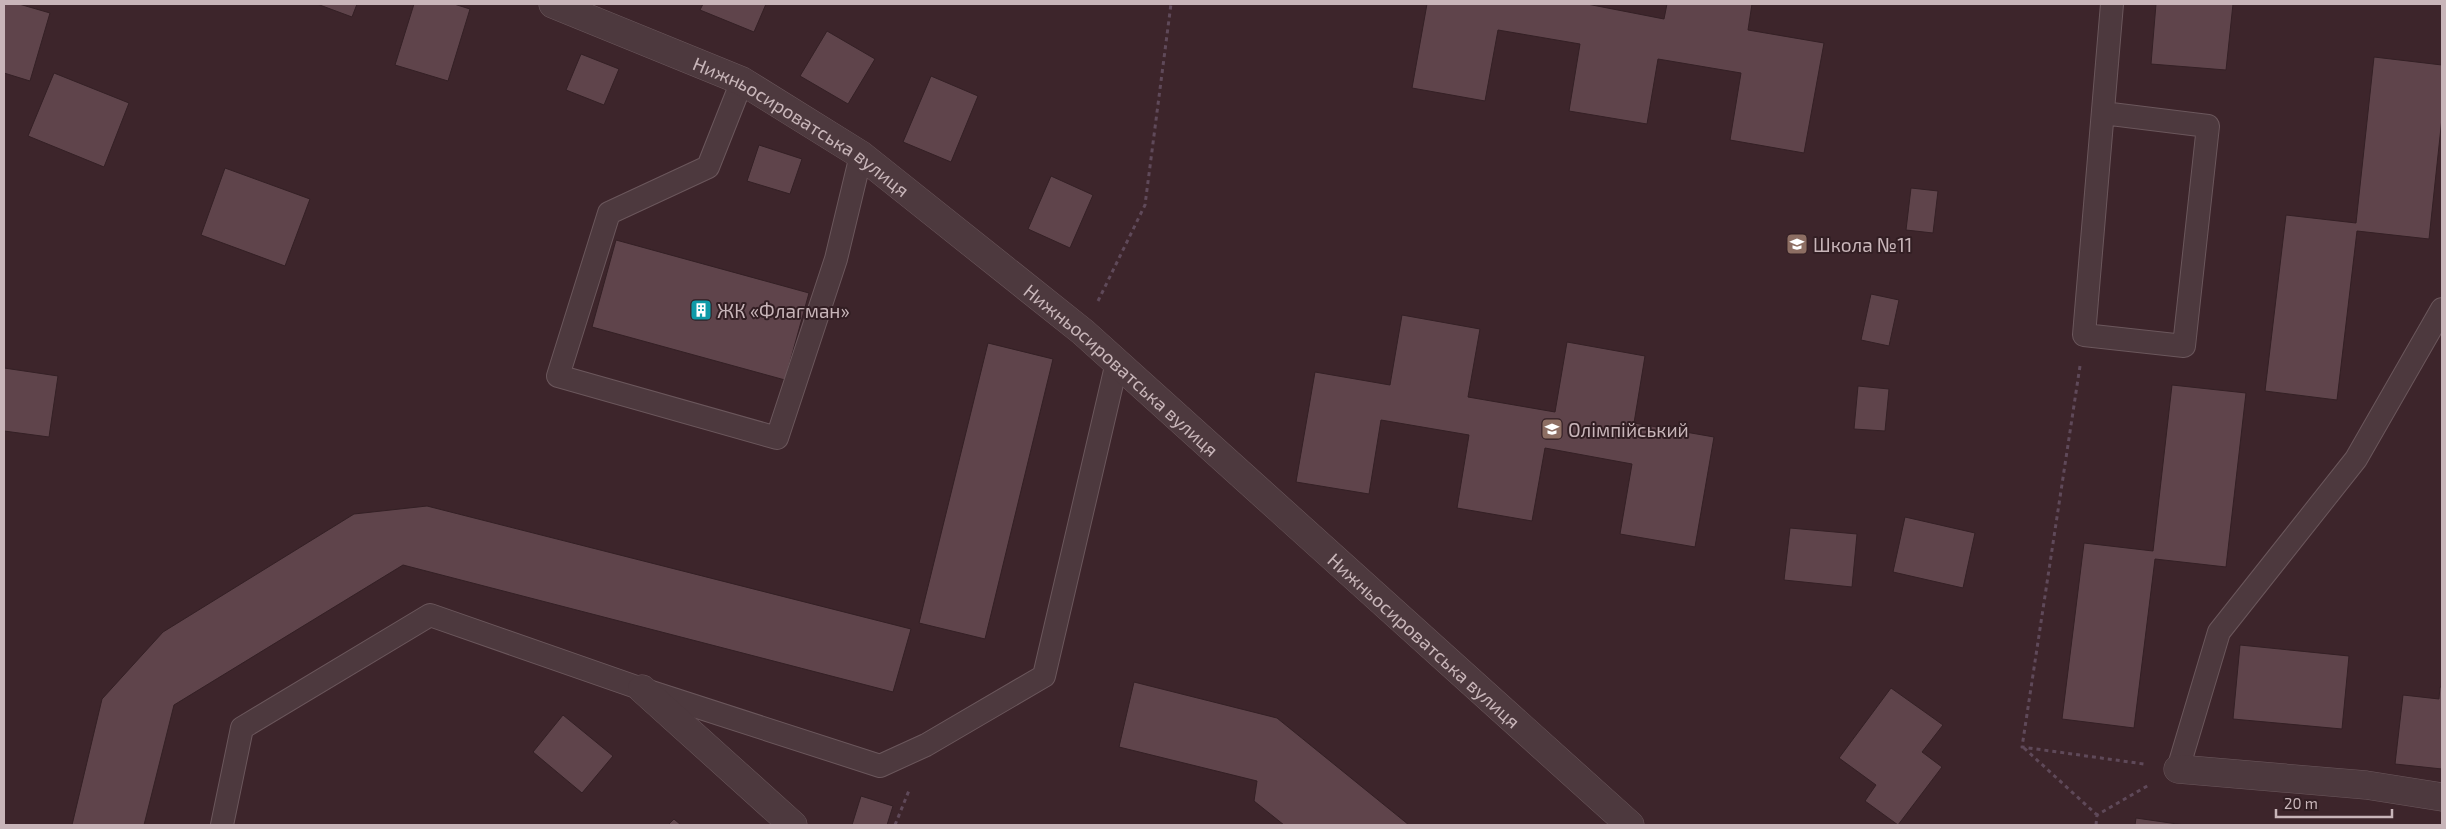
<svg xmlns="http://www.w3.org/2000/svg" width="2446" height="829" font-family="'Exo 2',sans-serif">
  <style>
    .building { fill: #5f444b; stroke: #342025 }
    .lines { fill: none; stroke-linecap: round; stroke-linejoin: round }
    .service-casing { stroke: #6b575c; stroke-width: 24 }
    .minor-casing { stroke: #6b575c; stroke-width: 29 }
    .path { stroke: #5f4959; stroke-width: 3; stroke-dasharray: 4 4; stroke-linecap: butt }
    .service { stroke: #4d393e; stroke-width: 22 }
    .minor { stroke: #4d393e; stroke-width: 28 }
    .labels { text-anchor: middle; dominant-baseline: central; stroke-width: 4; stroke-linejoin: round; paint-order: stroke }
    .street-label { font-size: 19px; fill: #c8b5b9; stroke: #321e23 }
    .poi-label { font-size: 19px; fill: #c8b5b9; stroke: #321e23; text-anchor: start }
  </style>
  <rect width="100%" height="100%" fill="#3d252b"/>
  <path class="building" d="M4,4H19L50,13L30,81L4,73Z
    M317,4H357L352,17Z
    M414,4H454L470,9L448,81L395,65Z
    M703,4H766L754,32L700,10Z
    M1427,4H1587L1664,19L1667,4H1752L1748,30L1824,43L1804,153L1730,140L1741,73L1658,59L1647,124L1569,111L1580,44L1498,30L1485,101L1412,88Z
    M2156,4H2233L2226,70L2151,64Z
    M827,31L875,59L848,104L800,76Z
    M581,54L619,69L604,105L566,90Z
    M2374,57L2442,65V118L2429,239L2357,231L2337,400L2265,391L2286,215L2356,223Z
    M54,73L129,103L104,167L28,136Z
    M931,76L978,96L951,162L903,142Z
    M759,145L802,159L790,194L747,181Z
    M225,168L310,199L285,266L201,235Z
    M1051,176L1093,195L1070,248L1028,229Z
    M1911,188L1938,191L1933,233L1906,230Z
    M616,240L809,293L785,380L592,327Z
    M1871,294L1899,300L1889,346L1861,340Z
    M1402,315L1480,329L1468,397L1555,412L1567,342L1645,356L1634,423L1714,437L1695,547L1620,534L1632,464L1545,448L1532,521L1457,508L1469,435L1381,420L1369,494L1296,482L1315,372L1390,385Z
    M988,343L1053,359L985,639L919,623Z
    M4,368L58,376L49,437L4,431Z
    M2172,385L2246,393L2226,567L2155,559L2134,728L2062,719L2084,543L2153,551Z
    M1858,386L1889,389L1885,431L1854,429Z
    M427,506L911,629L893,692L403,565L174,705L144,825H72L102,699L163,632L354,514Z
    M1905,517L1975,533L1963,588L1893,572Z
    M1790,528L1857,534L1852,587L1784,580Z
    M2240,645L2349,656L2342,729L2233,719Z
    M1134,682L1277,718L1409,825H1284L1254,801L1257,781L1119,747Z
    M2440,687H2442V769L2395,764L2403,695L2439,699Z
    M1891,688L1943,725L1922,752L1942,767L1898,825L1865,801L1876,785L1839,758Z
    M563,715L613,756L582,793L533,752Z
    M861,796L893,806L887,825H852Z
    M2136,818L2184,825H2135Z
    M674,819L681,825H668Z"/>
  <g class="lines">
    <g class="service-casing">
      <path id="service" d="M742,81L708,167L609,213L558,376L777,438L836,259L861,155
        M2103,113L2208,126L2184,346L2084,335L2112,4
        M2178,769L2219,632L2356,459L2442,309
        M222,825L242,728L430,615L642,689L880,766L926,745L1044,676L1117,362"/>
    </g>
    <g class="minor-casing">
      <g id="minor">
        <path id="s1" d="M553,4L742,81L861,155L1083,332L1630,825"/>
        <path d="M642,689L793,825"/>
        <path d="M2178,769L2366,785L2442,797"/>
      </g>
    </g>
    <path class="path" d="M1098,301L1145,205L1171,4
      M2080,366L2022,747L2144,764
      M2024,748L2097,815
      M895,825L910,788
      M2096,825L2097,815L2149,785"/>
    <use href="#service" class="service"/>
    <use href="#minor" class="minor"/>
  </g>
  <defs>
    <g id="school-square" transform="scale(1.125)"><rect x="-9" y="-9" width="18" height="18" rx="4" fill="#8d6e63" stroke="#321e23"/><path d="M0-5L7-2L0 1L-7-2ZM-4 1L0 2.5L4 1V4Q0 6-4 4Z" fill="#fff"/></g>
    <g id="building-square" transform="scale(1.125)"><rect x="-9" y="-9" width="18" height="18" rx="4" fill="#0f9aa8" stroke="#321e23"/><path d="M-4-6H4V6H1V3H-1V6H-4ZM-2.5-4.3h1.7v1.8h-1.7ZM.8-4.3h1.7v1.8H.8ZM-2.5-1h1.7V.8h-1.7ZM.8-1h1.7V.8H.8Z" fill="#fff"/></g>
  </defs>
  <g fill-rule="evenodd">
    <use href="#school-square" x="1797" y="244"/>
    <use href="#building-square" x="701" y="310"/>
    <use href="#school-square" x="1552" y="429"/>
  </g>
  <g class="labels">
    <g class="street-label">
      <text stroke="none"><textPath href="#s1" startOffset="278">Нижньосироватська вулиця</textPath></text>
      <text stroke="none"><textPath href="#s1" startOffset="682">Нижньосироватська вулиця</textPath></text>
      <text stroke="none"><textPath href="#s1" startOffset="1088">Нижньосироватська вулиця</textPath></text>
    </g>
    <g class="poi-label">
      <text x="1813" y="244">Школа №11</text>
      <text x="717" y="310">ЖК «Флагман»</text>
      <text x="1568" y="429">Олімпійський</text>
    </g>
  </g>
  <rect width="2446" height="829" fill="none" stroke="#c8b5b9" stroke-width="10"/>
  <path d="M2276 809v8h116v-8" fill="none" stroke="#c8b5b9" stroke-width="2.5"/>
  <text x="2284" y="809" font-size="15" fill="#c8b5b9" stroke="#321e23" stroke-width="4" paint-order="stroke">20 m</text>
</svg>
